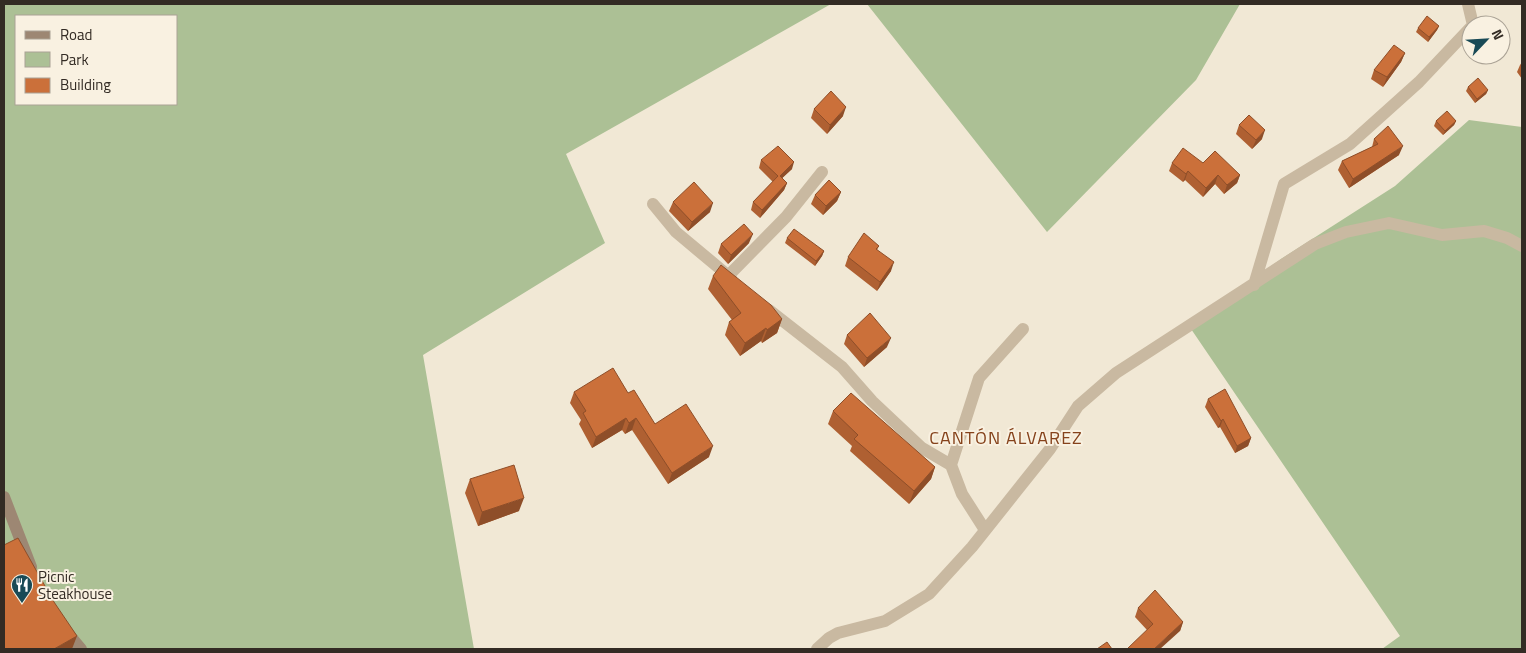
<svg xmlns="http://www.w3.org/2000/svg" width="1526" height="653" font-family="'Titillium Web',sans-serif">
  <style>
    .green { fill: #acc095; fill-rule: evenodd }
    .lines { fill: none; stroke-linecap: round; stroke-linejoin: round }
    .street { stroke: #c9b9a1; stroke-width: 12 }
    .secondary { stroke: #9d8773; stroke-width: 12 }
    .wall { fill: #af6032 }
    .shaded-wall { fill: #8e4e29 }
    .building { fill: #cb703a; stroke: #8e4e29 }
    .labels { text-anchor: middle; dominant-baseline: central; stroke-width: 4; stroke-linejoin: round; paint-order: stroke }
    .poi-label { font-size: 15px; fill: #332b24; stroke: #f9f1e1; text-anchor: start }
    .quarter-label { font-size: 18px; letter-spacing: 1px; fill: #85421b; stroke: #f9f1e1 }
  </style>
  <rect width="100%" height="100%" fill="#f1e8d5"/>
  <path class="green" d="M4,4H831L566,154L605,243L423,355L474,649H4ZM16,16H176V104H16Z
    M867,4H1240L1196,80L1047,232Z
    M1469,120L1522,127V649H1382L1400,636L1189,326L1281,259L1395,186Z"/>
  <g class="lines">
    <path class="street" d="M1468,4L1473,25
      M653,204L676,232L731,278
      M728,276L786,217L822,172
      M1254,285L1284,184L1350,144L1419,82L1471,27
      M769,310L842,367L872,401L922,448L951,465L962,494L985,530
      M951,465L979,378L1023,329
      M817,649L829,638L838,633L885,621L929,594L972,547L1050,449L1078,406L1116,373L1315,244L1346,232L1389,223L1442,235L1484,231L1507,238L1522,246"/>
    <path class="secondary" d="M4,497L31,567
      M65,630L81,649"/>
  </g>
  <path class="wall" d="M1439,26L1437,30L1428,42L1416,32L1418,28Z
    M1405,53L1401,62L1383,87L1371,79L1374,70Z
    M1522,62V79L1517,72L1520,65Z
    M1468,87L1488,90L1486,94L1475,103L1466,91Z
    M814,109L843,116L827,134L811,118Z
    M1436,121H1456L1454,125L1443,135L1434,126Z
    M1239,125L1262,139L1252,149L1236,134Z
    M1374,139L1399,155L1349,188L1338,170L1342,161L1372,147Z
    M761,160L792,169L782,178L787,183L784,190L760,218L751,210L753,202L773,182L759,168Z
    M1172,163H1203L1240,175L1237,183L1224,194L1215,184L1203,197L1185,180L1183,182L1169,171Z
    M841,192L837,201L823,215L811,204L815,195Z
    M673,202L710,212L688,231L669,211Z
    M787,238L824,251L822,256L815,266L785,243Z
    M749,243L728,264L718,253L721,244Z
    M879,246L877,250L891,271L877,291L845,266L848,257Z
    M713,276L782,319L777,333L762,343L761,341L740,356L725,335L729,322L732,320L708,289Z
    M847,335L887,347L864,367L844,344Z
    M574,392L628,393L655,424L709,457L668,484L632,430L625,434L622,430L592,448L579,424L581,420L570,403Z
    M1208,399L1251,438L1248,446L1235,453L1220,427L1218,428L1205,407Z
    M833,411L935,467L931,479L909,504L850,451L852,446L828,424Z
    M470,479L519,511L478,526L465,493Z
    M1138,608L1183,622L1180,631L1147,630L1135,617Z"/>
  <path class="shaded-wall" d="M1439,26L1437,30L1428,42L1429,37Z
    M1405,53L1401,62L1383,87L1387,77Z
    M1488,90L1486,94L1475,103L1477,99Z
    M846,107L843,116L827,134L830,125Z
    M1456,121L1454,125L1443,135L1445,131Z
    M1265,130L1262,139L1252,149L1256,140Z
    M1403,146L1399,155L1349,188L1353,179Z
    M794,162L792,169L777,183L780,176Z
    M1188,171L1185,180L1183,182L1186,174Z
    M1218,175L1215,184L1203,197L1206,188Z
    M1240,175L1237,183L1224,194L1227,185Z
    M787,183L784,190L760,218L762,210Z
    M841,192L837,201L823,215L826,206Z
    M713,203L710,212L688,231L692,222Z
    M753,234L749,243L728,264L731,255Z
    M824,251L822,256L815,266L816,261Z
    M894,262L891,271L877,291L880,282Z
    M782,319L777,333L762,343L767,330Z
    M766,328L761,341L740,356L745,343Z
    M891,338L887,347L864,367L867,358Z
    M626,418L622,430L592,448L596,437Z
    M636,418L632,430L625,434L629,423Z
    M1223,419L1220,427L1218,428L1221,421Z
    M1251,438L1248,446L1235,453L1237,446Z
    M713,446L709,457L668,484L672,473Z
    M935,467L931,479L909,504L914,491Z
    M524,498L519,511L478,526L482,512Z
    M1183,622L1180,631L1160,649H1154Z
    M77,636L72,649H54Z"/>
  <path class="building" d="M1427,16L1439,26L1429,37L1418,28Z
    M1394,45L1405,53L1387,77L1374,70Z
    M1478,78L1488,90L1477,99L1468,87Z
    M831,91L846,107L830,125L814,109Z
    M1447,111L1456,121L1445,131L1436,121Z
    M1249,115L1265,130L1256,140L1239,125Z
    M1388,126L1403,146L1353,179L1342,161L1378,144L1374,139Z
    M778,146L794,162L780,176L787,183L762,210L753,202L778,176L761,160Z
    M1183,148L1203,163L1215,151L1240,175L1227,185L1218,175L1206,188L1188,171L1186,174L1172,163Z
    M829,180L841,192L826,206L815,195Z
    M694,182L713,203L692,222L673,202Z
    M744,224L753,234L731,255L721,244Z
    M794,229L824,251L816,261L787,238Z
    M864,233L879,246L876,249L894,262L880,282L848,257Z
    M721,265L771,305L782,319L767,330L766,328L745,343L729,322L741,313L713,276Z
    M870,313L891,338L867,358L847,335Z
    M613,368L628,393L634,390L655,424L686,404L713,446L672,473L636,418L629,423L626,418L596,437L583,413L586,411L574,392Z
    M1225,389L1251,438L1237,446L1223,419L1221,421L1208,399Z
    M851,393L935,467L914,491L854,439L858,435L833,411Z
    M514,465L524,498L482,512L470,479Z
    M18,538L54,602L77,636L54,649H4V545Z
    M1155,590L1183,622L1154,649H1127L1153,624L1138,608Z
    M1107,642L1112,649H1097Z"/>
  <defs>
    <g id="restaurant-pin" transform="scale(1.125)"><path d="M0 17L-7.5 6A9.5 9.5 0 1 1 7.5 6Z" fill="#194a56" stroke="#f9f1e1"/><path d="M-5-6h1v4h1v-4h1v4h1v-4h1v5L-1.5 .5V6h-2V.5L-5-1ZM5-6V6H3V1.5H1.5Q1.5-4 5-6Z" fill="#fff"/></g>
  </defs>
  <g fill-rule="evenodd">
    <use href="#restaurant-pin" x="22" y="585"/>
  </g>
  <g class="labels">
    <g class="poi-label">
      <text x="38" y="576">Picnic<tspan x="38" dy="17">Steakhouse</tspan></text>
    </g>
    <g class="quarter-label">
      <text x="1006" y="437">CANTÓN ÁLVAREZ</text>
    </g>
  </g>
  <rect width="1526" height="653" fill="none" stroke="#332b24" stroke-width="10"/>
  <rect x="15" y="15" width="162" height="90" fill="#f9f1e1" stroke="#aaa295"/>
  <rect x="25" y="31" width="25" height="8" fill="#9d8773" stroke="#aaa295"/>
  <text x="60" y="40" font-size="15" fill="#332b24">Road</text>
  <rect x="25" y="52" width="25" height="15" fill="#acc095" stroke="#aaa295"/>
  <text x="60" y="65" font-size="15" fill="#332b24">Park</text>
  <rect x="25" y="78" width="25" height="15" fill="#cb703a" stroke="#aaa295"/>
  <text x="60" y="90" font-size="15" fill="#332b24">Building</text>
  <g transform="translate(1486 40) rotate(65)"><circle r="24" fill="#f9f1e1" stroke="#aaa295"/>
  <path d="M0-4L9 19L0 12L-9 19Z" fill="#194a56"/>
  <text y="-8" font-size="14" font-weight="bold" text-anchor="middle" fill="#332b24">N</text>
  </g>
</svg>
